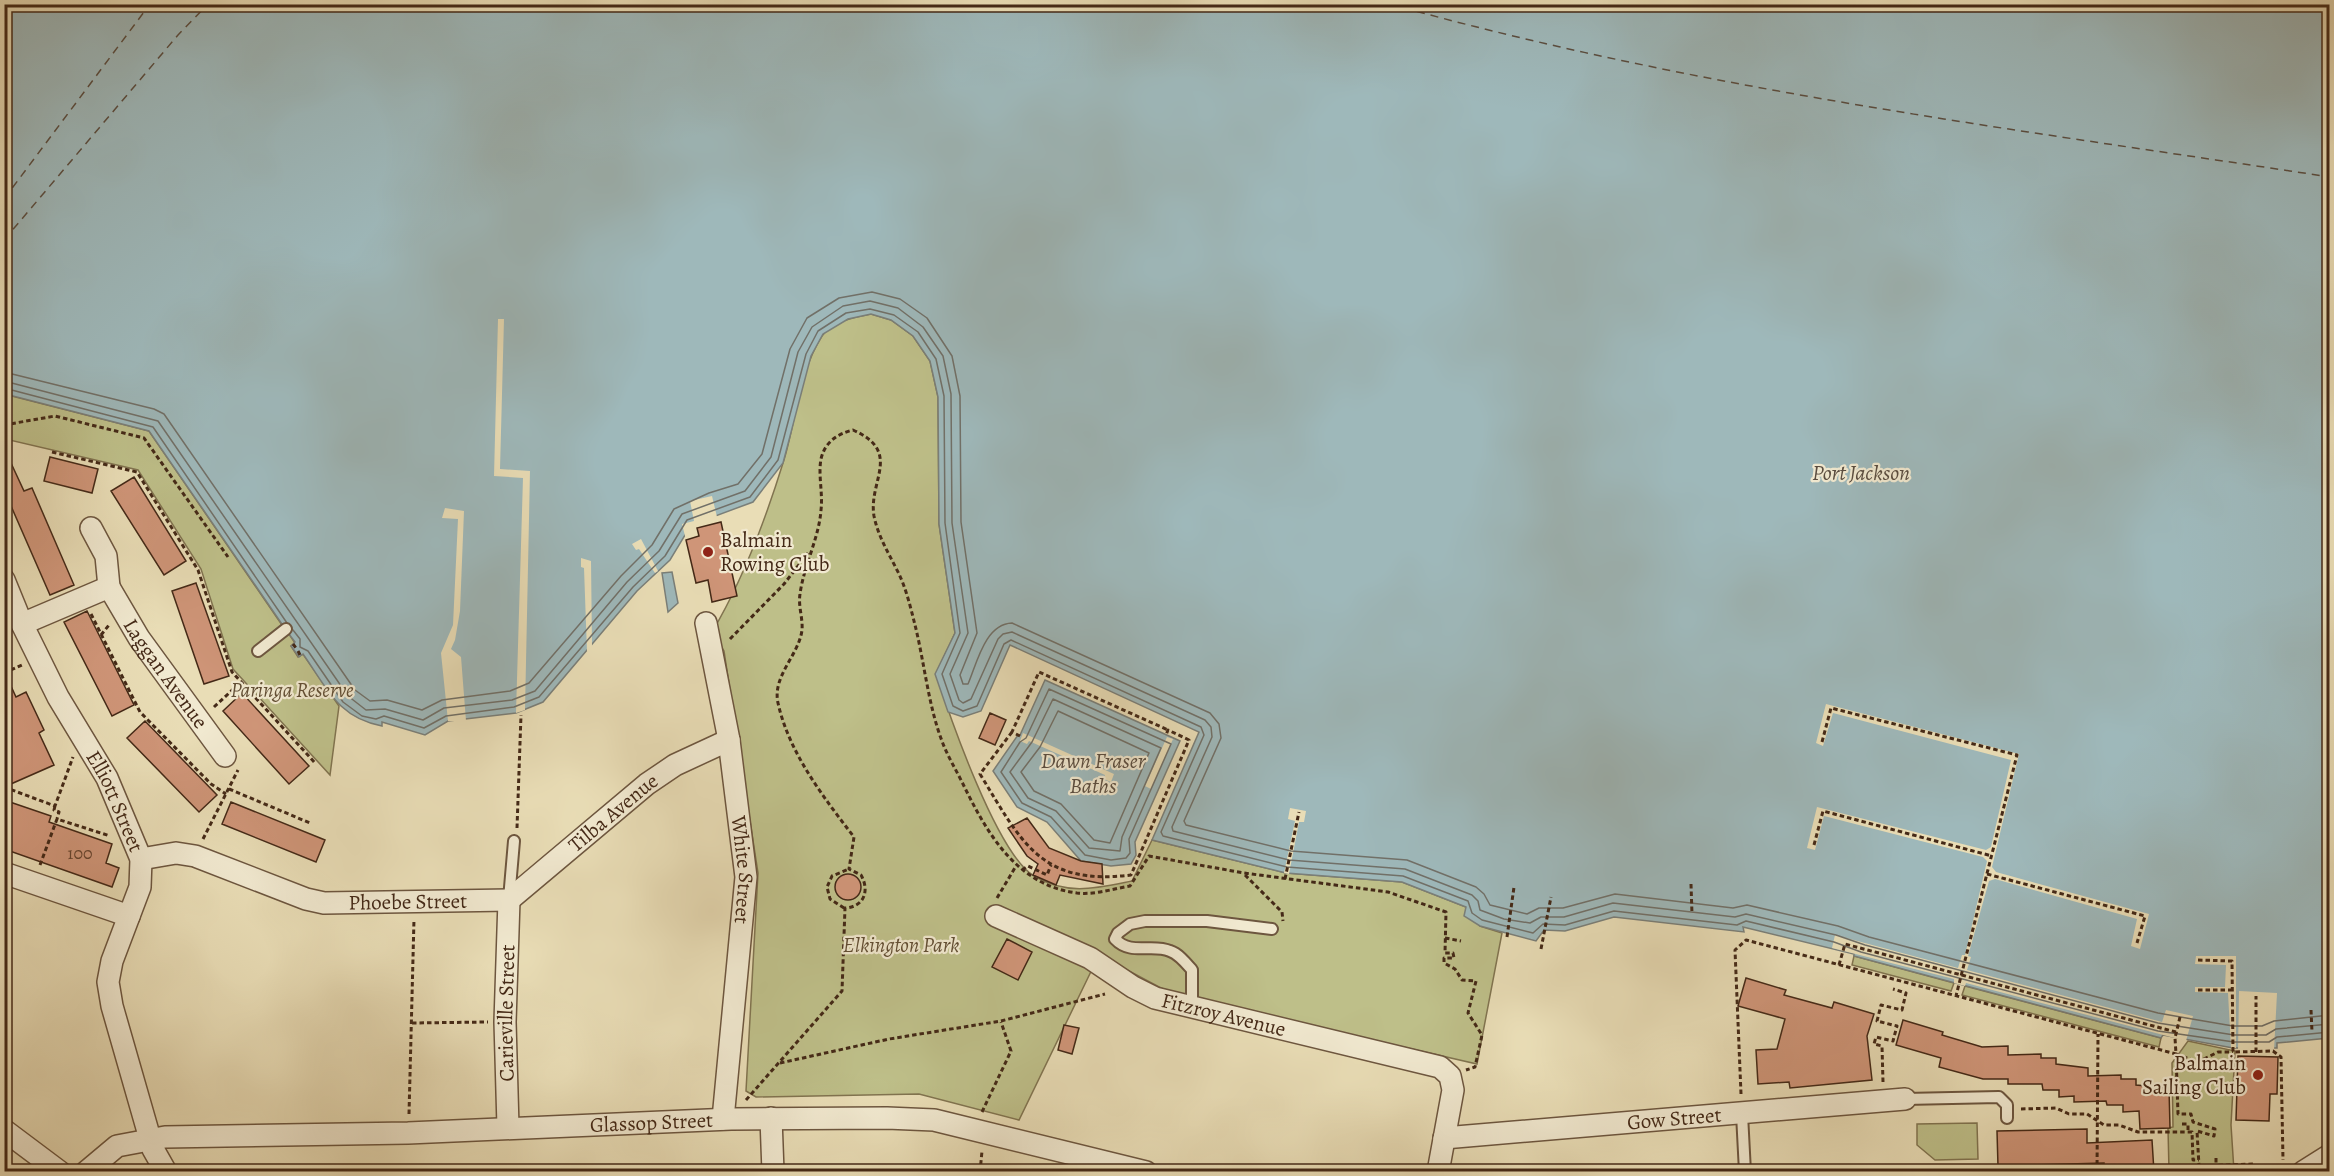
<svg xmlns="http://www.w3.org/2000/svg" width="2334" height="1176" font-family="Alegreya,serif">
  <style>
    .green { fill: #bebf89; stroke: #817450; stroke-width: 1.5 }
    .water { fill: #9eb8ba; stroke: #7a7f79; stroke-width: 1.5 }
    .pier { fill: #e9ddb6 }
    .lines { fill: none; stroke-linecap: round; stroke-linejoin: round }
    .shore { stroke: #717068; stroke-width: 1.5 }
    .ferry { stroke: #5a4d40; stroke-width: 1.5; stroke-dasharray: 8 6; stroke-linecap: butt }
    .building { fill: #cf9578; stroke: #442917; stroke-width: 1.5 }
    .service-casing { stroke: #6d563f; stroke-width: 14 }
    .minor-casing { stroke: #6d563f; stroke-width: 24 }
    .path { stroke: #442917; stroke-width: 3; stroke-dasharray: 4.5 3; stroke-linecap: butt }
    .service { stroke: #f1e9d0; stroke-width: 10 }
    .minor { stroke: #f1e9d0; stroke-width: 21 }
    .poi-dot { fill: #8f2418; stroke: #f1e9d0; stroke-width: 2 }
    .labels { text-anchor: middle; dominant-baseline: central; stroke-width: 4.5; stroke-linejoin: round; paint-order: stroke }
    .number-label { font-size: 18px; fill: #67442f }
    .poi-label { font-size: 21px; fill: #442917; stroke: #f1e9d0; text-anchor: start }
    .street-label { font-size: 21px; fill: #442917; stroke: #f1e9d0 }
    .park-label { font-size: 21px; font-style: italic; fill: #624e34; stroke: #f1e9d0 }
    .water-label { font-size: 22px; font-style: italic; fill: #5a4d40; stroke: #f1e9d0 }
  </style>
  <rect width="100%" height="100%" fill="#e9ddb6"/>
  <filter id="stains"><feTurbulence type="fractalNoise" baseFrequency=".00333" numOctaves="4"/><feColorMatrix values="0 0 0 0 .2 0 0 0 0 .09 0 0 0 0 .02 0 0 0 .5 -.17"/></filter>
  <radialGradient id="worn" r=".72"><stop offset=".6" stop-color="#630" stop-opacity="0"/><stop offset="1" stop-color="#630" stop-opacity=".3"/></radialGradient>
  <path class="green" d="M871,314L891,320L913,336L930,361L938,397L939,524L955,633L936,674C950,717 997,854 1034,876C1068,896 1097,888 1132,881L1152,840L1286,873L1402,882L1466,907L1480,926L1502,933L1477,1064L1186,997L1161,988L1099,955L1019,1120L919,1094L756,1097L746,1091L758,873L724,651L712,632C743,580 765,521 783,463C796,423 798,373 822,336C831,322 855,317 871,314Z
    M4,394L149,431L282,625L267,637L289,634L295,643L291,646L298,657L303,654L339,706L330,775L233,669L201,569L138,470L5,439Z
    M1854,956L1954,983L1951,991L1852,965Z
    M1965,986L2161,1038L2159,1047L1962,995Z
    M2188,1041L2235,1051L2231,1125L2234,1171H2169L2168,1128L2173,1127L2172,1063Z
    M1977,1123L1978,1159L1935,1160L1917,1145V1124Z"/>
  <path class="water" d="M4,5H2329V1038L2277,1043V1048H2233L2163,1035L2161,1038L1854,956V954L1743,927L1744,932L1614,917L1565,931L1544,930L1536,941L1480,926L1464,916L1466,907L1402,882L1286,873L1152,840L1199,732L1010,645L981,711L963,717L948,712L935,674L955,633L939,524L938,397L930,361L913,336L891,320L871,314L848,319L823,334L811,356L783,463L753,502L691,525L670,560L637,591L543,702L516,713L448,721L425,735L382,722V726C338,718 327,688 303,654L299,657L291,646L295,642L289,634L273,646L266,637L282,624L149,431L5,394Z
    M672,572L678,603L668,612L662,573Z
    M1045,680L1180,741L1135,842L1136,855L1131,864L1111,866L1081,861L1047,822L1017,807L993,771L1018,735H1020Z"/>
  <path class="pier" d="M498,319H504L500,469L530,471L525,710L516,713L523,478L494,476Z
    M712,496L717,517L693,527L686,540L682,524L694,521L690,501Z
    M445,508L464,511L460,611L455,640L451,649L461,657L466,721H448L441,653L453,625L458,519L442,518Z
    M641,539L658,571L655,573L639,549L636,550L632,544Z
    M581,558L591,561L592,647L587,652L584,568L581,567Z
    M1826,704L2019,754L1992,867L1996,872L2149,914L2140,949L2131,946L2137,919L1995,879L1989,881L1968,956L1971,957L1967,970L2162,1022L2166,1010L2193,1016L2186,1041L1966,983L1965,986L1954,983V979L1832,948L1835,935L1958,968L1962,955H1965L1987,861L1983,857L1824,816L1815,850L1807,848L1817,807L1986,850L1991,847L2011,760L1833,713L1823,746L1816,743Z
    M1023,733L1114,774L1111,782L1104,779L1105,775L1029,741L1027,744L1020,741Z
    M1167,737L1173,739L1151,789L1145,786Z
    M1290,808L1306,811L1304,822H1299L1289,874L1284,873L1295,821L1288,819Z
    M2196,956H2236V1048H2231L2228,993L2195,992V987H2225L2226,965L2195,964Z
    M2239,991L2277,993L2274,1051H2238Z"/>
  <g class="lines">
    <path class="shore" d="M4,372L154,409L164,414L355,690L370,701L387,700L422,710L442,700L510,691L529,683L621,576L652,545L674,509L709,493L738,484L762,454L790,349L807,318L839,298L872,292L900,299L927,318L952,356L960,396L961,522L977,633L960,675L963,684H968C977,663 985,624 1012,623L1210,713L1219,724L1221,738L1184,821L1186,825L1291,851L1407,860L1476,887L1484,894L1490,905L1527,914L1539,908H1563L1615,894L1733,908L1747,905L1838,926L1869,937L2158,1013L2192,1019L2233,1026H2262L2274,1021L2330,1015
      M4,381L158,421L348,696L366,710L385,709L423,720L444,708L512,700L535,691L627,582L659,551L682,514L745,491L771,457L798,352L812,327L843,306L870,301L898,308L923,327L943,356L951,394L952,523L968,633L950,674L959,700L963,703L971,699L998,639L1003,634L1012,632L1205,720L1211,727L1212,737L1172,827L1173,831L1289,860L1405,869L1472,895L1478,901L1480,910L1504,919L1530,923L1541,917H1564L1613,903L1735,917L1746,914L1836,935L1865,945L2158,1023L2234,1035H2266L2276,1029L2330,1024
      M4,388L153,427L287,623
      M293,630L300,639V647L308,651L343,702L362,716L376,719L384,716L424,728L446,716L514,707L539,697L633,587L665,556L687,520L750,497L778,460L806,354L818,331L846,313L870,309L894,315L918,332L936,359L944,396L945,523L960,633L942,674L953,706L963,711L977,706L1004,644L1011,640L1201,727L1204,735L1161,832L1163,836L1287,867L1403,876L1468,901L1472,913L1482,920L1533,933L1543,924L1565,925L1614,911L1737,925L1746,921L1834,942L1861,952L2158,1031L2234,1042H2269L2277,1037L2330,1032
      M1049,689L1171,744L1129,839L1130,853L1126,858L1111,860L1085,855L1051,817L1022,803L1001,772L1020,742L1026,738Z
      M1053,699L1161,748L1122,837L1120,851L1089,848L1056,811L1028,798L1010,772L1032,742Z
      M1058,711L1149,753L1110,843L1094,840L1061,804L1034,791L1021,772L1040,747Z"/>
    <path class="ferry" d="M1390,4C1697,90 2015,129 2330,177
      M4,199L150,4
      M4,240L178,35L208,4"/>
  </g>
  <path class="building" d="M4,448L24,491L32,488L74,585L50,595L4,490Z
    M50,457L98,469L92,493L44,481Z
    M134,477L186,561L164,575L111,491Z
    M721,522L737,596L712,602L708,580L696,583L686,540L699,536L697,528Z
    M196,583L229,676L204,684L172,591Z
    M87,611L134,705L112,716L64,622Z
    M4,671L16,697L26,692L44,730L39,733L54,765L4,787Z
    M242,693L309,766L289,784L223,711Z
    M990,713L1006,720L995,745L979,738Z
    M145,721L217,795L199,812L127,738Z
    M4,800L51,816L49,822L112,844L106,863L119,868L112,887L4,849Z
    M231,802L325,840L316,862L222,824Z
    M1027,818L1049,848L1081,861L1102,864L1103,884L1060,875L1056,885L1033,875L1038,864L1027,856L1008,828Z
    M835 887a13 13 0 1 1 26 0a13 13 0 1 1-26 0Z
    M1007,939L1032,952L1018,980L992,967Z
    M1746,978L1786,990L1784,995L1832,1008L1834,1002L1874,1014L1867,1036L1872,1080L1790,1088L1789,1082L1758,1084L1756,1050L1777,1049L1785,1019L1738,1006Z
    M1903,1020L1943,1032L1942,1035L1982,1047L2008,1046V1055L2041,1054V1058H2056V1064L2088,1068V1076L2121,1075V1079H2136V1085L2169,1088L2170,1128L2140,1129L2139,1111L2123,1112V1105H2107L2106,1101L2074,1102V1096L2059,1097V1090H2043L2042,1084H2008V1079H1983L1939,1067L1941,1058L1896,1045Z
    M1064,1025L1079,1028L1072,1054L1058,1050Z
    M2238,1056L2278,1057L2277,1094H2270L2269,1121L2236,1120Z
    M2087,1129V1143L2152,1140L2154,1172H2104V1163L1998,1166L1997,1131Z"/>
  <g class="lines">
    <g class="service-casing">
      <path id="service" d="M258,651L286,629
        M509,899L514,841
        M1192,1008V970C1186,963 1179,954 1170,951C1152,943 1131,956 1115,939L1118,933L1130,924L1145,921H1207L1272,929
        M1905,1099L1999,1097L2007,1105V1118
        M1742,1114L1745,1172"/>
    </g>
    <g class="minor-casing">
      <g id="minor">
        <path d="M91,528L106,556L109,587"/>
        <path id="s1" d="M4,580L22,624L58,697L107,778L141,859L140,887L112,961L108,982L112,1006L153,1149L166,1172"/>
        <path id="s2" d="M706,623L729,740L746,877L723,1119"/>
        <path id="s3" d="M22,624L109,587L139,638L225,756"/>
        <path id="s4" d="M141,859L176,853L195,856L306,899L324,903L509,900"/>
        <path d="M4,873L129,916"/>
        <path id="s5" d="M509,900L647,784L675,765L729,740"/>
        <path id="s6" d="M996,916L1090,958L1133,987L1155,998L1440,1067L1450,1076L1453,1090L1438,1172"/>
        <path d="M771,1118L773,1172"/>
        <path id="s7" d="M508,1127L505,1022L509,900"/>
        <path d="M4,1130L60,1172"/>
        <path id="s8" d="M1444,1138L1905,1099"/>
        <path id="s9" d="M86,1172L117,1146L165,1137L408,1133L731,1119L887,1118L934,1120L1146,1172"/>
        <path d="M2303,1172L2330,1155"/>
      </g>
    </g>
    <path class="path" d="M4,402L11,404
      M4,425L55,416L144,438L228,557
      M52,452L137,472L198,570L232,672L316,764
      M91,614L140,712L211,784L226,794
      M101,635L109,625
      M730,639L784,584L808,553
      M293,644L296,648
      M298,651L300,655
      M4,673L22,665
      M214,707L241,682
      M1012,732L980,774C1022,843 1041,886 1131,875L1189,740L1168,730L1166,735
      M1020,736L1012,732L1039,672L1168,730
      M1822,742L1831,708L2017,755L1956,996
      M4,787L55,806L73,757
      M229,789L310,823
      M55,806L54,810L59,812L57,819
      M517,828L521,715
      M203,839L238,770
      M1814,845L1823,811L1992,856
      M40,865L57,819L110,836
      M1022,870L1028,866L1047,875L1051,865
      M1987,874L2145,916L2137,943
      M1245,875L1282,912L1283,921
      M1285,879L1299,812
      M1691,884L1692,914
      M997,898L1016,866
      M844,908L830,899L827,887L832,876L849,869
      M1507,937L1514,887
      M1445,938L1461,941
      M1541,949L1551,897
      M2198,960L2232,961L2233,1052L2273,1051L2281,1057L2283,1160
      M1839,965L1845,944L2176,1032
      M2198,990H2233
      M2328,1008L2330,1034
      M2311,1010L2312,1032
      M2180,1017L2175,1038L2176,1054L2198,1062L2218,1052H2233
      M412,1023L488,1022
      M2256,1052V996
      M780,1063L889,1039L1001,1021L1105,994
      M1883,1082L1882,1046L1874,1044L1876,1037L1893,1041L1897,1026L1877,1021L1881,1005L1902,1010L1906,993L1893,989
      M1741,1094L1735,950L1746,940L2176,1054L2178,1114H2191L2193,1122L2215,1129L2214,1136L2197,1131L2199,1166L2253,1164L2258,1172
      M746,1100L842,991L845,908C864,907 870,891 861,875L849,869L854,837C824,798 789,753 778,703C772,676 799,655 802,630C803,618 798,606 800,594C804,565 819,538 821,510C823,493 818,475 821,459C825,442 837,434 853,430C903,452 868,481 874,516C878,536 888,552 897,570C905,585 910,605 914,621C924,659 928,705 942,741C947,755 955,768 962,782C986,831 1015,885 1077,893C1095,895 1112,889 1130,886L1149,856L1244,873L1388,892L1446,912L1445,953H1453L1454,958H1444V963L1455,969L1462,980L1476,981L1468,1013L1482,1035L1475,1067L1466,1070
      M2021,1109L2056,1108L2069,1114H2087L2104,1125H2119L2138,1132H2192L2193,1160H2199
      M982,1112L1011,1051L1001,1022
      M409,1114L414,919
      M2182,1124H2188V1132
      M2216,1158V1166
      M980,1172L982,1151
      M2097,1172L2098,1034"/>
    <use href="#service" class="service"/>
    <use href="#minor" class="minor"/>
  </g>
  <g class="poi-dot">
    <circle cx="708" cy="552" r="6"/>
    <circle cx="2258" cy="1075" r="6"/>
  </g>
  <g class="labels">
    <g class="number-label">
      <text x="80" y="853">100</text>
    </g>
    <g class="poi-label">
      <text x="720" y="540">Balmain<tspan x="720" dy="24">Rowing Club</tspan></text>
      <text x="2246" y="1063" text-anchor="end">Balmain<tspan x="2246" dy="24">Sailing Club</tspan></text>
    </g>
    <g class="street-label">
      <text stroke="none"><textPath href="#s3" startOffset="198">Laggan Avenue</textPath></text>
      <text stroke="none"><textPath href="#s1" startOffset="248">Elliott Street</textPath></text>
      <text stroke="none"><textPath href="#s5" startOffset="136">Tilba Avenue</textPath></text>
      <text stroke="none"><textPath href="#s2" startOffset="250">White Street</textPath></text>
      <text stroke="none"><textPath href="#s4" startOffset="276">Phoebe Street</textPath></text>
      <text stroke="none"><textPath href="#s7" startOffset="114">Carieville Street</textPath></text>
      <text stroke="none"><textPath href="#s6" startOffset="250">Fitzroy Avenue</textPath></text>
      <text stroke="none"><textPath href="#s8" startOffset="231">Gow Street</textPath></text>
      <text stroke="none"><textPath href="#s9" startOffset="576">Glassop Street</textPath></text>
    </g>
    <g class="park-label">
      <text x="292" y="690">Paringa Reserve</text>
      <text x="901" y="945">Elkington Park</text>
    </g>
    <g class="water-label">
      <text x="1861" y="473">Port Jackson</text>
      <text x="1093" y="761">Dawn Fraser<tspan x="1093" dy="25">Baths</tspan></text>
    </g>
  </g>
  <rect width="2334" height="1176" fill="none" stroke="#e9ddb6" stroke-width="24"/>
  <rect x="6" y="6" width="2322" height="1164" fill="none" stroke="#442917" stroke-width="3"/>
  <rect x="12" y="12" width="2310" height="1152" fill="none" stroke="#442917" stroke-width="1.5"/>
  <rect width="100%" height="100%" filter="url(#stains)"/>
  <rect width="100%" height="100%" fill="url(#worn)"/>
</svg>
